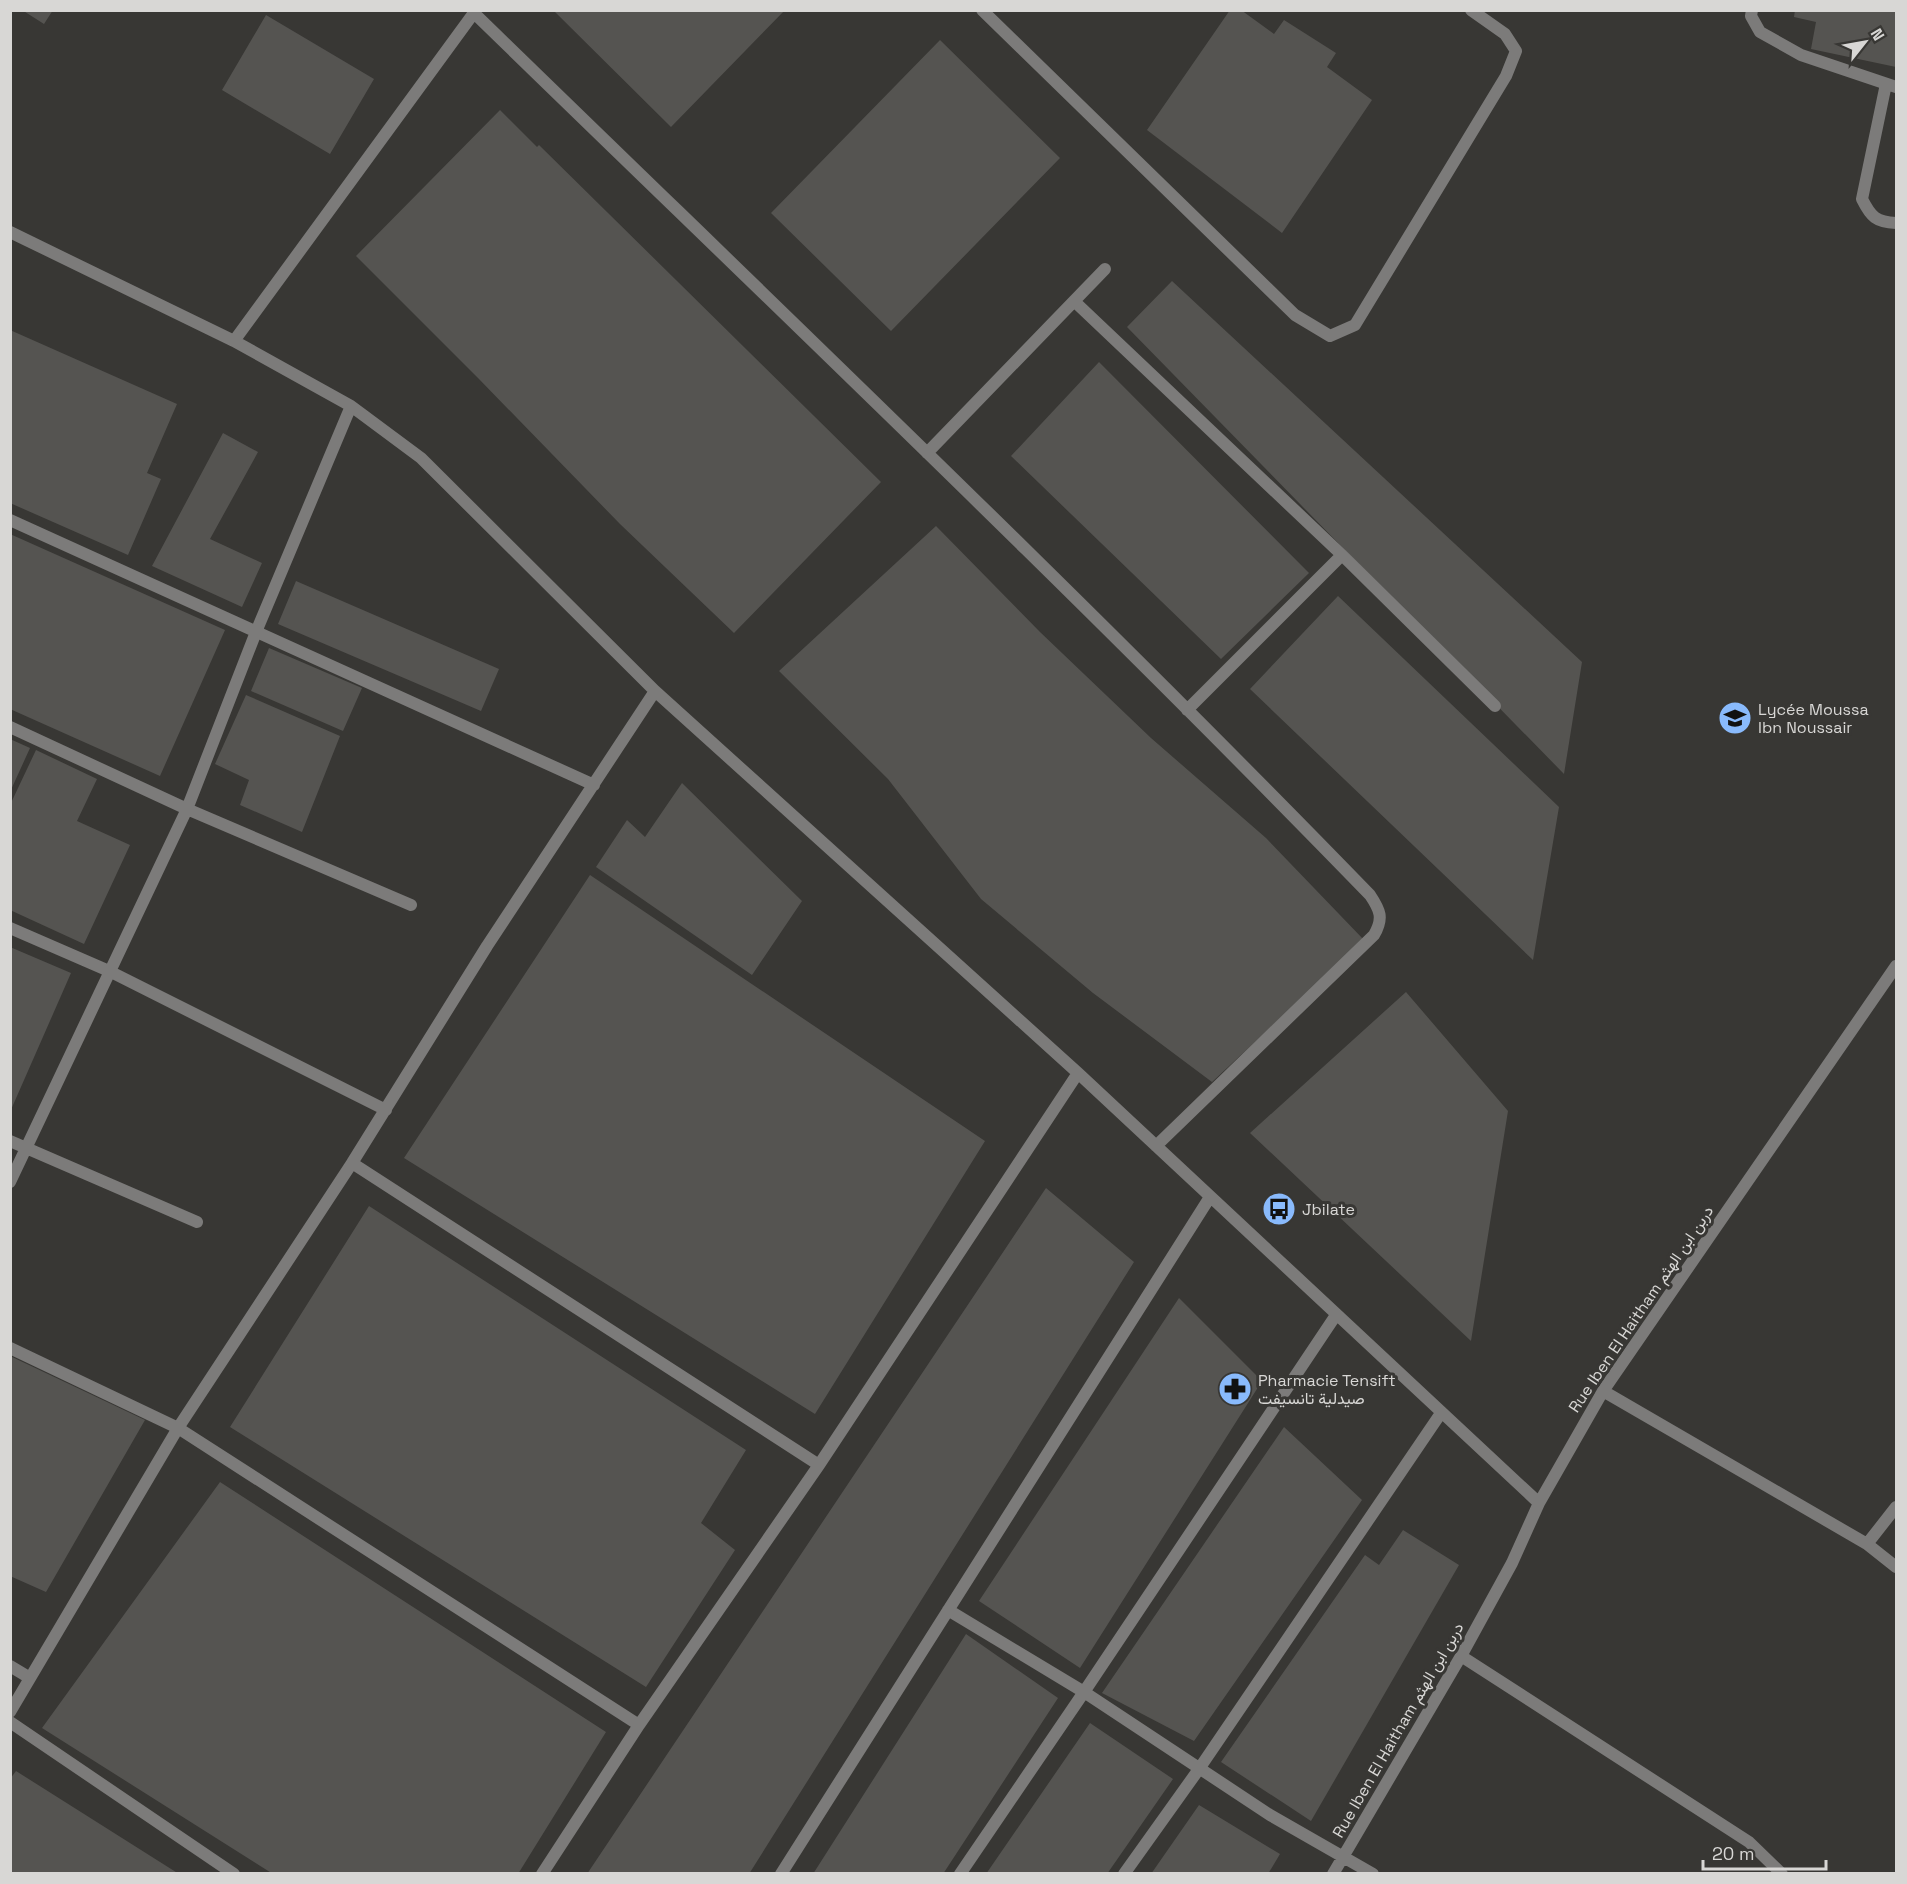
<svg xmlns="http://www.w3.org/2000/svg" width="1907" height="1884" font-family="'Space Grotesk',Vazirmatn,sans-serif">
  <style>
    .building { fill: #555451 }
    .lines { fill: none; stroke-linecap: round; stroke-linejoin: round }
    .lane { stroke: #7c7b7a; stroke-width: 12 }
    .street { stroke: #7c7b7a; stroke-width: 12 }
    .labels { text-anchor: middle; dominant-baseline: central; stroke-width: 6; stroke-linejoin: round; paint-order: stroke }
    .poi-label { font-size: 16px; fill: #d8d7d5; stroke: #383734; text-anchor: start }
    .street-label { font-size: 16px; fill: #d8d7d5; stroke: #383734 }
  </style>
  <rect width="100%" height="100%" fill="#383734"/>
  <path class="building" d="M22,10H53L44,24Z
    M553,10H785L671,127Z
    M1230,10H1241L1274,34L1284,20L1336,53L1327,67L1372,100L1282,233L1147,130Z
    M1795,10H1896V67L1811,49L1816,22L1794,17Z
    M266,15L374,79L330,154L222,90Z
    M940,40L1060,158L891,331L771,213Z
    M500,110L537,147L539,145L881,482L734,633L620,524L478,378L356,256Z
    M1172,281L1582,662L1564,774L1127,327Z
    M10,330L177,404L147,473L161,479L128,555L10,503Z
    M1099,362L1309,573L1221,659L1011,456Z
    M223,433L258,452L210,539L262,563L242,607L152,566Z
    M936,526L1040,632L1151,738L1266,838L1364,940L1212,1082L1093,993L981,899L888,779L779,671Z
    M10,534L225,630L160,776L10,709Z
    M296,581L499,669L481,711L278,624Z
    M1338,596L1559,807L1533,960L1250,689Z
    M269,648L362,688L343,731L251,691Z
    M246,695L340,736L302,832L240,805L249,780L215,764Z
    M10,739L30,748L10,792Z
    M36,750L97,779L77,821L130,845L84,944L10,910V805Z
    M682,783L802,901L752,975L596,867L627,820L645,837Z
    M590,875L985,1141L815,1414L404,1158Z
    M10,947L71,973L10,1112Z
    M1406,992L1508,1111L1471,1341L1250,1133Z
    M1046,1188L1134,1262L749,1874H587Z
    M369,1206L746,1450L701,1523L735,1550L646,1687L230,1427Z
    M1179,1298L1262,1381L1080,1668L979,1601Z
    M10,1356L145,1420L46,1592L10,1576Z
    M1284,1427L1362,1500L1194,1741L1102,1693Z
    M220,1482L606,1732L518,1874H273L42,1728Z
    M1403,1530L1459,1565L1311,1821L1221,1762L1365,1555L1379,1565Z
    M966,1634L1058,1698L943,1874H813Z
    M1090,1723L1173,1779L1107,1874H986Z
    M16,1771L179,1874H10V1779Z
    M1199,1805L1280,1854L1268,1874H1151Z"/>
  <g class="lines">
    <path class="lane" d="M982,10L1295,315L1330,336L1355,325L1506,76L1516,51L1505,34L1471,10
      M1752,10L1751,16L1760,32L1801,55L1896,87
      M1886,84L1862,199C1871,217 1876,222 1896,223"/>
    <path class="street" d="M474,13C774,305 1078,594 1370,895C1380,910 1384,918 1374,935L1156,1146
      M10,232L234,341L351,406L421,458L655,691L1078,1073L1539,1503
      M1074,301L1342,555L1495,706
      M234,341L476,10
      M927,453L1105,269
      M10,520L594,785
      M1187,710L1342,555
      M10,727L187,809L411,905
      M10,928L109,971L386,1110
      M10,1141L197,1222
      M352,1163L819,1465
      M10,1182L187,809L256,632L351,406
      M10,1348L178,1428L639,1725
      M1603,1391L1867,1544L1896,1567
      M1867,1544L1896,1507
      M948,1610L1084,1692L1270,1815L1373,1874
      M1461,1656L1749,1842L1782,1874
      M10,1666L30,1678
      M10,1712L178,1428L352,1163L487,946L655,691
      M10,1722L234,1874
      M542,1874L639,1725L819,1465L1078,1073
      M781,1874L1210,1197
      M960,1874L1084,1692L1336,1315
      M1124,1874L1199,1769L1441,1413
      M1333,1874L1461,1656L1512,1563L1539,1503L1603,1391L1896,966"/>
  </g>
  <defs>
    <g id="school-disc" transform="scale(1.725)"><circle r="9.5" fill="#89bafc" stroke="#383734"/><path d="M0-5L7-2L0 1L-7-2ZM-4 1L0 2.5L4 1V4Q0 6-4 4Z" fill="#111"/></g>
    <g id="bus-disc" transform="scale(1.725)"><circle r="9.5" fill="#89bafc" stroke="#383734"/><path d="M-5-6H5V4H4V6H2V4H-2V6H-4V4H-5ZM-3.5-4V0h7V-4ZM-3.5 1.2v1.5H-2V1.2ZM2 1.2v1.5H3.5V1.2Z" fill="#111"/></g>
    <g id="pharmacy-disc" transform="scale(1.725)"><circle r="9.5" fill="#89bafc" stroke="#383734"/><path d="M-2-6h4v4h4v4h-4v4h-4v-4h-4v-4h4Z" fill="#111"/></g>
  </defs>
  <g fill-rule="evenodd">
    <use href="#school-disc" x="1735" y="718"/>
    <use href="#bus-disc" x="1279" y="1209"/>
    <use href="#pharmacy-disc" x="1235" y="1389"/>
  </g>
  <g class="labels">
    <g class="poi-label">
      <text x="1758" y="709">Lycée Moussa<tspan x="1758" dy="18">Ibn Noussair</tspan></text>
      <text x="1302" y="1209">Jbilate</text>
      <text x="1258" y="1380">Pharmacie Tensift<tspan x="1258" dy="18">صيدلية تانسيفت</tspan></text>
    </g>
    <g class="street-label">
      <text transform="translate(1641 1309) rotate(-56)">Rue Iben El Haitham دربن ابن الهثم</text>
      <text transform="translate(1398 1730) rotate(-60)">Rue Iben El Haitham دربن ابن الهثم</text>
    </g>
  </g>
  <rect width="1907" height="1884" fill="none" stroke="#d8d7d5" stroke-width="24"/>
  <g transform="translate(1865 42) rotate(59)" stroke="#383734" stroke-width="4.5" paint-order="stroke">
  <path d="M0-4.5L10 22L0 15L-10 22Z" fill="#d8d7d5"/>
  <text y="-9" font-size="16" font-weight="bold" text-anchor="middle" fill="#d8d7d5">N</text>
  </g>
  <path d="M1703 1860v9h123v-9" fill="none" stroke="#d8d7d5" stroke-width="3"/>
  <text x="1712" y="1860" font-size="18" fill="#d8d7d5" stroke="#383734" stroke-width="4.5" paint-order="stroke">20 m</text>
</svg>
